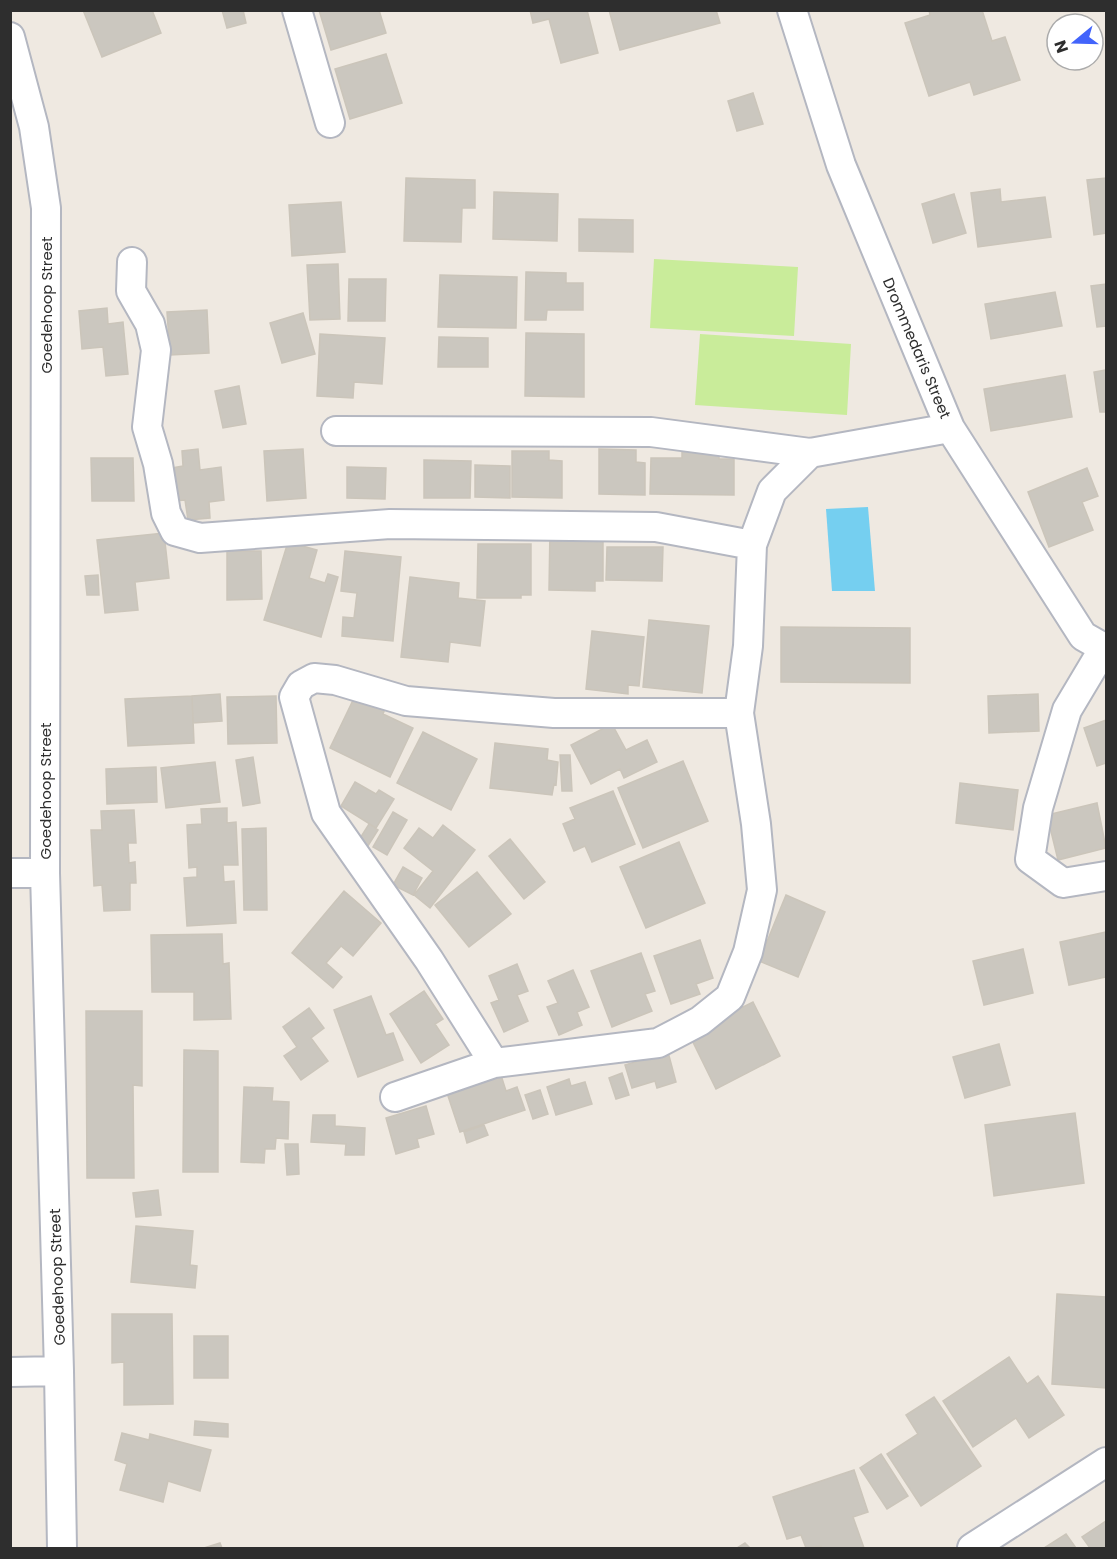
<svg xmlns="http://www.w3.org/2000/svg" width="1117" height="1559" font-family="Poppins,sans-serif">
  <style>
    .pitch { fill: #c9ec9a }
    .water { fill: #75cff0 }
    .building { fill: #cbc7bf; stroke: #cbc5ba; stroke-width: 1.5 }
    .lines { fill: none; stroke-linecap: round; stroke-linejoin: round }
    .minor-casing { stroke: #b4b7c1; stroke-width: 32 }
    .minor { stroke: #fff; stroke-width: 28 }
    .labels { text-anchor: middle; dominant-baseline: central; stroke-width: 5; stroke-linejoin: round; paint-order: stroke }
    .street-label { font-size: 15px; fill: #2e2e2e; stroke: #fff }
  </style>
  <rect width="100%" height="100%" fill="#efe9e1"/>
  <path class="pitch" d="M654,259L798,267L794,336L650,328Z
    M700,334L851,344L847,415L695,405Z"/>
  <path class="water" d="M868,507L875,591H832L826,509Z"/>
  <path class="building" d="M83,10H152L161,33L102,57Z
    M222,10H243L246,23L227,28Z
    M319,10H379L386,33L331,50Z
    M530,10H587L598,53L561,63L549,19L533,23Z
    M609,10H716L720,23L620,50Z
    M929,10H982L992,41L1005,37L1020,80L974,95L970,82L929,96L905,23L930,15Z
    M386,54L402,103L350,119L335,69Z
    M753,93L763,124L737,131L728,101Z
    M406,178L475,180V208H462L461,242L404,241Z
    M1106,178V233L1094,235L1087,180Z
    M1000,189L1001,202L1045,197L1051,237L978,247L971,193Z
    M494,192L558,194L557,241L493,239Z
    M954,194L966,233L933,243L922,204Z
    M341,202L345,252L292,256L289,205Z
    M579,219L633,220V252L579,251Z
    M338,264L340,319L310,320L307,265Z
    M526,272L566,273V283H583V310H547L546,320H525Z
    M440,275L517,277L516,328L438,327Z
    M349,279H386L385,321H348Z
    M1106,284V326L1097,327L1091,286Z
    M1055,292L1062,326L991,339L985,304Z
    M107,308L108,324L123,322L128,374L106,376L103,347L82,349L79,311Z
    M207,310L209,353L170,355L167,312Z
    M303,313L315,354L282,363L270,323Z
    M526,333L584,334V397L525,396Z
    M320,334L385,338L382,384L354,382L353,398L317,396Z
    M439,337L488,338V367H438Z
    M1106,370V412H1100L1094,372Z
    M1065,375L1072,417L991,431L984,389Z
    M239,386L246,424L223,428L215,391Z
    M682,446L719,447V459H734V495L650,494L651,458H682Z
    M198,449L200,470L221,467L224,500L209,502L210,518L188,520L185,500L175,501L171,468L183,466L182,451Z
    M303,449L306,498L267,501L264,451Z
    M599,449L636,450V462L645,463V495L599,494Z
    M512,451H549V460L562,461V498L512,497Z
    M91,458H133L134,501H92Z
    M424,460L471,461L470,498H424Z
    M475,465L510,466V498L475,497Z
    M347,467L386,468L385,499L347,498Z
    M1087,468L1098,496L1082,502L1093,530L1049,547L1028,492Z
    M550,529L603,534V581H595V591L549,590Z
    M164,533L169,578L135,582L138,610L105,613L97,540Z
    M288,542L317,550L309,578L325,583L328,574L338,577L321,637L264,620Z
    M478,544H531V595H521V598H477Z
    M607,547H663L662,581L606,580Z
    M227,551H261L262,599L227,600Z
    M345,551L401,557L393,641L342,636L343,617L354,618L357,593L341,591Z
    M98,575L99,595H87L85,576Z
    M410,577L459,583L458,598L485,601L480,646L450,642L448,662L401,657Z
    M649,620L709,626L702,693L643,687Z
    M781,627L910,628V683L781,682Z
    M592,631L644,637L639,686L628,685V694L586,689Z
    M357,692L386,706L383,714L413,728L390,777L330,748Z
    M220,694L222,721L193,723L192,696Z
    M1038,694L1039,731L989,733L988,696Z
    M192,696L194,743L128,746L125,699Z
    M276,696L277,743L228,744L227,697Z
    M1106,720V763L1097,766L1084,728Z
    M612,724L626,750L647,740L657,762L624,778L620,769L591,784L571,745Z
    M423,732L477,759L451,810L397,783Z
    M495,743L548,749L547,760L558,762L556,785L554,784L552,795L490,788Z
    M560,755H570L572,791H562Z
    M253,757L260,803L243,806L236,760Z
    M683,761L708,821L643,848L618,788Z
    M215,762L220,802L166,808L161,768Z
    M156,767L157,802L107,804L106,769Z
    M355,782L376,794L379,790L394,799L376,828L341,806Z
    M960,783L1018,790L1013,830L956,823Z
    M613,791L635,844L592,862L585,846L574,851L563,824L575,819L570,808Z
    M1097,803L1106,848L1058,860L1047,815Z
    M227,808V823L236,822L238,865H223L224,882L234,881L236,923L187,926L184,878L197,877V867L189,868L187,825L202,824L201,809Z
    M134,810L136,843H128L129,863L135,862L136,883H130V910L104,911L102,885L94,886L91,830H102L101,811Z
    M393,812L407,820L387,855L373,847Z
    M369,824L378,830L366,849L357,843Z
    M443,825L475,850L430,908L414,895L433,871L404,848L419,828L433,838Z
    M266,828L267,910H244L242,829Z
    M510,839L545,882L524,899L489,856Z
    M679,842L705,903L646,928L620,867Z
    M403,867L422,878L413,895L393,885Z
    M477,872L511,914L469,947L435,905Z
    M344,891L381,923L353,956L341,946L326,963L342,977L333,988L292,953Z
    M786,895L825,912L798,977L759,961Z
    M1106,932V977L1069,985L1060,942Z
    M222,934L223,964L229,963L231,1019L194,1020V992H152L151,935Z
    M700,940L713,978L696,984L700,994L671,1004L654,956Z
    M1023,949L1033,993L984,1005L973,961Z
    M641,953L655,991L645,994L652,1011L612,1027L591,971Z
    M517,964L528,991L517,995L528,1021L504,1032L491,1003L499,1000L489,976Z
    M573,970L589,1007L577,1012L582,1025L559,1035L547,1007L558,1003L548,981Z
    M424,991L443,1019L435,1024L449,1045L421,1063L390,1014Z
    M371,996L386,1035L393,1033L403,1060L358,1077L334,1010Z
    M753,1002L780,1056L716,1089L689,1034Z
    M309,1008L324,1028L311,1038L328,1061L301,1080L284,1056L297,1047L283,1027Z
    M86,1011H142V1086L133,1085L134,1178H87Z
    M999,1044L1010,1085L965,1098L953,1057Z
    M184,1050L218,1051V1172H183Z
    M668,1052L676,1082L657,1088L655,1081L632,1088L625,1065Z
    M500,1072L506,1091L517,1087L525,1110L460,1132L446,1090Z
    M622,1073L629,1095L616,1099L609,1078Z
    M569,1079L571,1086L585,1082L592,1104L556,1115L547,1087Z
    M244,1087L273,1088L272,1101L289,1102L288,1139L276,1138L275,1149H265L264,1163L241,1162Z
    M540,1090L548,1114L533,1119L525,1095Z
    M426,1106L434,1134L417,1139L419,1147L396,1154L386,1118Z
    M1075,1113L1084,1183L994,1196L985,1125Z
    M313,1115H335V1126L365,1128L364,1155H345L346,1144L311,1142Z
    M484,1125L488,1135L467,1143L464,1132Z
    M285,1144H298L299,1174L287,1175Z
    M158,1190L161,1215L136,1217L133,1193Z
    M136,1226L193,1231L190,1265L197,1266L195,1288L131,1282Z
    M1057,1294L1106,1297V1388L1052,1384Z
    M112,1314H172L173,1404L124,1405V1362L112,1363Z
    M194,1336H228V1378H194Z
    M1009,1357L1027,1384L1038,1376L1064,1415L1029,1438L1016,1418L973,1447L943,1401Z
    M934,1397L981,1466L921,1506L887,1454L918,1434L906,1415Z
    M195,1421L228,1424V1437L194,1435Z
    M122,1433L149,1440L150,1434L211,1450L200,1491L168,1481L163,1502L120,1490L127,1464L115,1460Z
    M881,1454L908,1496L887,1509L860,1468Z
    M854,1470L868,1512L853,1517L864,1548H822L821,1546L806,1548L801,1535L787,1539L773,1497Z
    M1106,1521V1548H1090L1082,1537Z
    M1066,1534L1076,1548H1044Z
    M220,1543L222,1548H204Z
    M745,1543L750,1548H737Z"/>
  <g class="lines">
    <g class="minor-casing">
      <path id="minor" d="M297,10L330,123
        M792,10L841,165L950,428L1083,636L1104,648H1106
        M10,37L34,127L46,208L45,873L59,1371L62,1548
        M132,262L131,291L150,324L156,350L147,427L158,464L166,513L175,531L200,538L390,524L656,527L752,545
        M336,431L651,432L810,453L950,428
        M1104,648L1067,710L1038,808L1030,859L1063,883L1106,876
        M10,873H45
        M494,1063L429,960L326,813L294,697L301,685L314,678L335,680L406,701L554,713H739
        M395,1097L494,1063L658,1043L700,1021L730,997L748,952L762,890L756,824L739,713L748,646L752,545L772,491L810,453
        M10,1372L59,1371
        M972,1548L1106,1462"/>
    </g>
    <use href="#minor" class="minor"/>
  </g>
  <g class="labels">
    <g class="street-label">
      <text transform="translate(46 305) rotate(-90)">Goedehoop Street</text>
      <text transform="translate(917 348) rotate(67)">Drommedaris Street</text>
      <text transform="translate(45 791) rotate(-90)">Goedehoop Street</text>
      <text transform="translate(57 1277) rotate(-92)">Goedehoop Street</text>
    </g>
  </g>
  <rect width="1117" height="1559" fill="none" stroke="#2e2e2e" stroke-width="24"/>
  <g transform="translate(1075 42) rotate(251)"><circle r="28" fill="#ffffff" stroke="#ababab" stroke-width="1.5"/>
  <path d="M0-4.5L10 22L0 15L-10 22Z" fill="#4264fb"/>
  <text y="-9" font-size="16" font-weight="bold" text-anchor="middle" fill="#2e2e2e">N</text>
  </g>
</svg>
